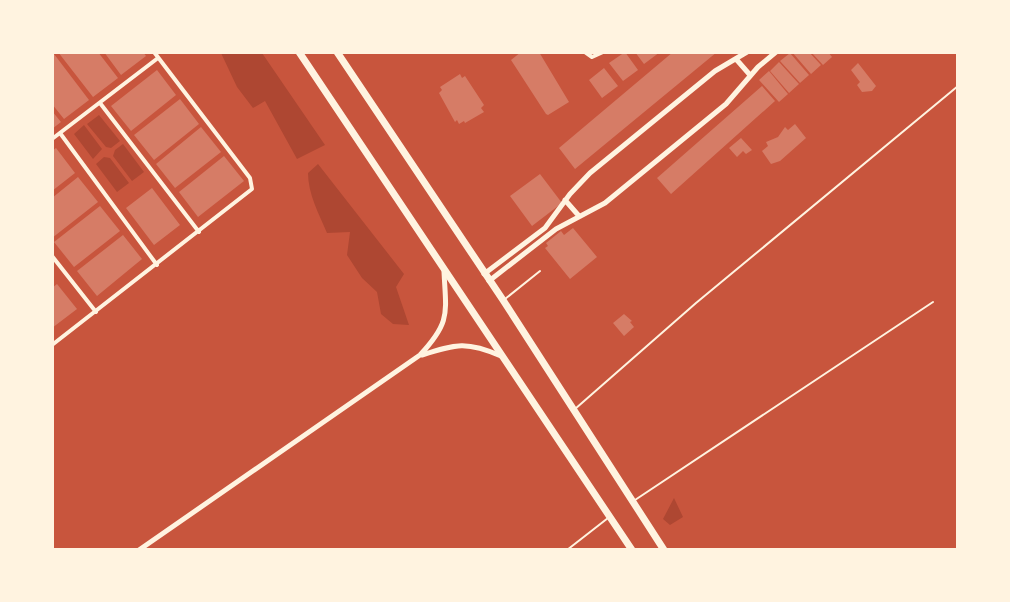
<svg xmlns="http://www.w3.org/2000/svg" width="1010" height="602" font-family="Signika,sans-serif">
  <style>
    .green { fill: #ae4732 }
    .building { fill: #d67c66 }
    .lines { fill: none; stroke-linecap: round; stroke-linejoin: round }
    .service { stroke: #fff3e0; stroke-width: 2 }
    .minor { stroke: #fff3e0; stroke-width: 4 }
    .tertiary { stroke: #fff3e0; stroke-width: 5 }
    .trunk { stroke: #fff3e0; stroke-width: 7 }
  </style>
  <rect width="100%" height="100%" fill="#c8553d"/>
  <path class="green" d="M221,53H262L325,145L297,159L265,101L253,108L237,87Z
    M99,115L120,141L111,148L106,147L87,124Z
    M84,125L102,149L93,159L74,134Z
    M123,144L144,172L132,181L113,156L115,150Z
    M104,157L110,158L129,183L117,192L96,164Z
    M318,164L404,274L396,287L409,325L393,324L381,314L377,292L362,278L347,255L350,232L327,233C319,214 308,194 308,173Z
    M674,498L683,517L670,525L663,519Z"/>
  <path class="building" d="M58,52H98L118,78L93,97Z
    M104,52H143L146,56L121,75Z
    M521,52H539L569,102L548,115L546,114L511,60Z
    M625,52L638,70L623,81L609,63Z
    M635,52H660L644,64Z
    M673,52H717L575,169L559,148Z
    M792,52H809L821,65L811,74Z
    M811,52H828L832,57L823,65Z
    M790,53L809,75L800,83L780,61Z
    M54,54L89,100L64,119L52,104Z
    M779,62L799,84L789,93L770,71Z
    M858,63L876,86L872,91L862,92L857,85L860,82L851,70Z
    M604,68L618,86L602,98L589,80Z
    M157,70L176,95L131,131L111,106Z
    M769,71L788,94L779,102L759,80Z
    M460,74L462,78L465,76L484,105L481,108L484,112L465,123L464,121L459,124L457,120L455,122L439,93L442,90L440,87Z
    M762,86L775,101L671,194L657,178Z
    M180,99L199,124L154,160L134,135Z
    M52,111L61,122L52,129Z
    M795,124L806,138L780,161L771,164L762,151L768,146L766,142L778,137L785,127L788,130Z
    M201,127L221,152L175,188L156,164Z
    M741,138L752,150L746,154L743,151L737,157L729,148Z
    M56,148L75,173L52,191V151Z
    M224,156L244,181L198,217L179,192Z
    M540,174L562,203L532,226L510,196Z
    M78,177L98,202L52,238V198Z
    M152,188L180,225L154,245L126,208Z
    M100,206L120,231L74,267L54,242Z
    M573,228L597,257L570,279L545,248L548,246L546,243L561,231L564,235Z
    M123,235L142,259L97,296L77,271Z
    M57,284L77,309L52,328V288Z
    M624,314L632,321L630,322L634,327L624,336L613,323Z"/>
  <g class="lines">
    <path class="service" d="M505,299L540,271
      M575,409L696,303L958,86
      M635,500L933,302
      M567,550L608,518"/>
    <path class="minor" d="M585,52L592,57L603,52
      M100,103L199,232
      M60,133L157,265
      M52,139L158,58
      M52,256L96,312
      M52,345L252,189L250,178L154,52"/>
    <path class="tertiary" d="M736,59L750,75
      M565,200L579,216
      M484,274L545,228L570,194L590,173L715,71L747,52
      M489,281L556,229L605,203L726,104L758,67L776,52
      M422,355C456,344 467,341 501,356
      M139,550L420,355C451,322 446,313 444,272"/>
    <path class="trunk" d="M299,52L632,550
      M337,52L503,300L664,550"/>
  </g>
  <rect width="1010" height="602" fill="none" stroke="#fff3e0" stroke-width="108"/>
</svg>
